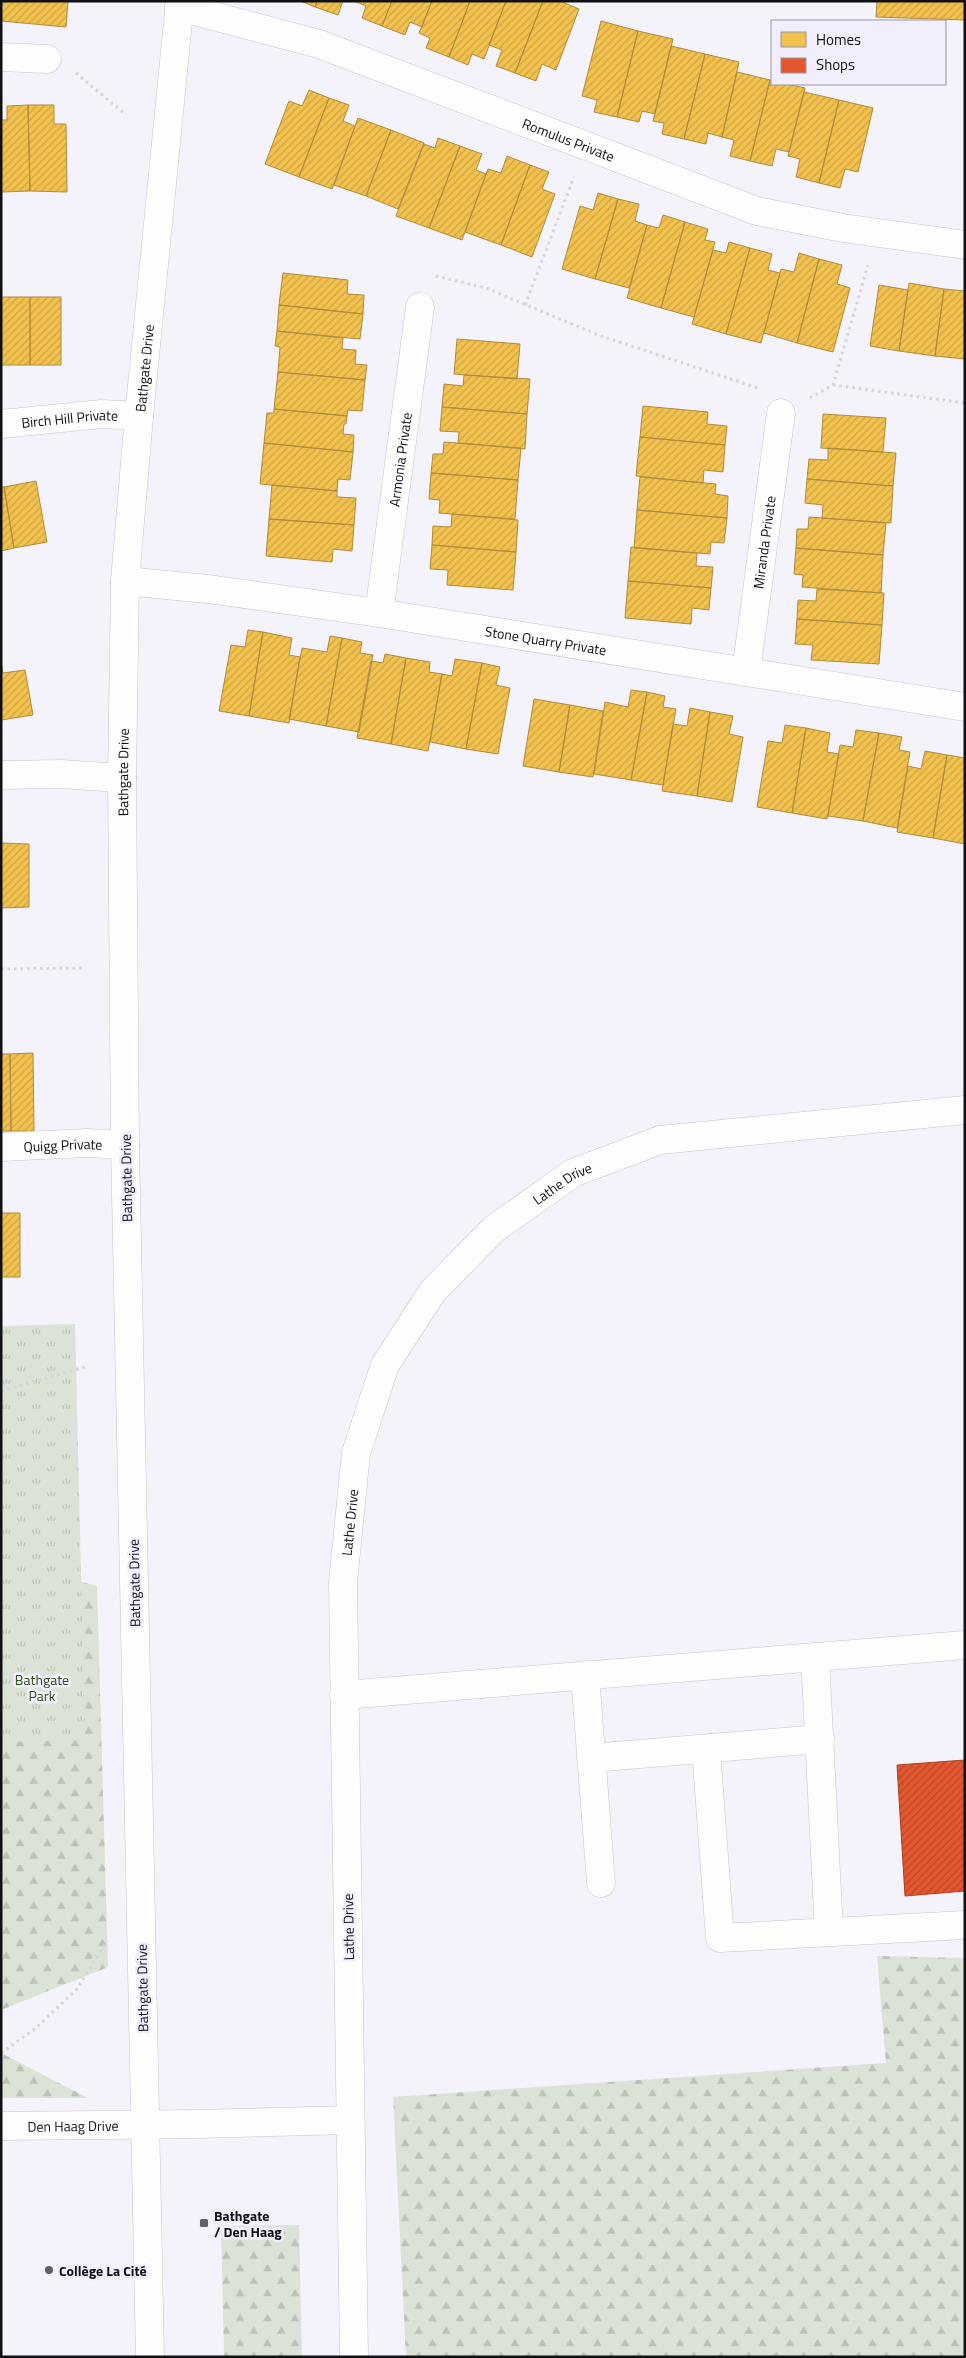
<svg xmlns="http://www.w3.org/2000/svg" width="966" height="2358" font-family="'Titillium Web',sans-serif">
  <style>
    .forest { fill: url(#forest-firs) }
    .park { fill: url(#park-tufts) }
    .homes { fill: url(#homes-hatch); stroke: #ae8c3d }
    .shops { fill: url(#shops-hatch); stroke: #a44226 }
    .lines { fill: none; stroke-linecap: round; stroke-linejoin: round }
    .minor-casing { stroke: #c7c5cc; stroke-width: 29 }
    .path { stroke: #d5d4d7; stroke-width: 3; stroke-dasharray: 2.5 4; stroke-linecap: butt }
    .minor { stroke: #fdfdfe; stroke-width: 28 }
    .poi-dot { fill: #605f65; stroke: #f1effe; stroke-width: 2 }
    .labels { text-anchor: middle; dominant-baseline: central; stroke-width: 5; stroke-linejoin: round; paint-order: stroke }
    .street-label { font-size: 14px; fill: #101015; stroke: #f1effe }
    .park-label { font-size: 14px; fill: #314e14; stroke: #f1effe }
    .poi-label { font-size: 14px; font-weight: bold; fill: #101015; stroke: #f1effe; text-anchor: start }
  </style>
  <defs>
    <pattern id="forest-firs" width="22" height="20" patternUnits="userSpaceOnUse" patternTransform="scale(1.25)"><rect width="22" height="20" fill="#dbe3d6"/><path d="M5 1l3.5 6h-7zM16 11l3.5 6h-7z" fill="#bbc2b7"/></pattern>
    <pattern id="park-tufts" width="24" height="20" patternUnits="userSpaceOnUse" patternTransform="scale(1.25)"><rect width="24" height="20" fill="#dbe3d6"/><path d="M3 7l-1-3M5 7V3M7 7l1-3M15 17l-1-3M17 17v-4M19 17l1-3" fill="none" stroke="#bbc2b7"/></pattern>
    <pattern id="homes-hatch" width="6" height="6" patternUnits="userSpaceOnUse" patternTransform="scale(1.25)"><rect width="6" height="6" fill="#f2c14e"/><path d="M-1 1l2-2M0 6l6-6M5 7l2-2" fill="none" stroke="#cea543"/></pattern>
    <pattern id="shops-hatch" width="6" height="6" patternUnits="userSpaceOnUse" patternTransform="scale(1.25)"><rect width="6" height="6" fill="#e4572e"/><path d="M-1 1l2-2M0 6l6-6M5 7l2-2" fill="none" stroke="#b74726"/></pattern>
  </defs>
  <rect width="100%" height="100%" fill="#f4f2fa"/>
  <path class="forest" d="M1,1561L97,1586L108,1967L1,2010Z
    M877,1956L965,1958V2357H406L393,2097L886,2063Z
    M1,2053L88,2098H1Z
    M299,2225L302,2357H224L221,2226Z"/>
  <path class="park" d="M75,1324L85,1740L1,1742V1326Z"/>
  <path class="homes" d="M1,1H68L66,27L1,21Z
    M301,1H317L315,7Z
    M317,1H343L338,15L315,7Z
    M354,1H392L382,26L362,18L366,6Z
    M392,1H432L422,27L410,22L405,35L382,26Z
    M432,1H470L449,57L426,48L430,38L419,33Z
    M470,1H506L484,59L472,54L468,65L449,57Z
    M506,1H543L515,73L496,66L502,50L489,45Z
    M543,1H560L579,9L556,70L542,64L536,81L515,73Z
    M877,1H965V20L876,17Z
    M601,21L638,31L617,117L594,112L597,100L582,96Z
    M638,31L673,39L655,114L642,111L639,122L617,117Z
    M671,46L705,54L684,139L662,134L664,123L653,121Z
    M705,54L739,62L722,137L708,133L706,144L684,139Z
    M737,72L770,80L750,161L730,156L734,140L722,137Z
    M770,80H772V84H787L805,88L789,152L776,149L772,166L750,161Z
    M309,90L329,98L299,177L265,164L289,101L302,106Z
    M804,92L839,100L819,183L796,177L800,159L788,156Z
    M329,98L349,105L343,121L355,126L332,189L299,177Z
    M839,100L873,108L858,172L845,169L840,188L819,183Z
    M28,105L30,191L1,192V120H7V106Z
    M28,105H54V124H66L67,192L30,191Z
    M358,118L391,130L366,196L334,185Z
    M391,130L424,143L398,209L366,196Z
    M438,138L460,146L429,228L396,216L424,144L435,148Z
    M460,146L482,154L476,170L486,174L462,240L429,228Z
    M507,156L530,165L501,245L465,232L488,169L501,173Z
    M530,165L549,172L542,189L555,194L532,257L501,245Z
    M598,193L618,199L595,279L562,269L580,206L593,210Z
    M618,199L639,204L635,221L647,225L629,288L595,279Z
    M663,215L685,222L661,308L627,298L647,225L659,228Z
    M685,222L708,229L705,240L715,242L694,317L661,308Z
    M729,242L750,248L726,334L692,324L713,250L726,253Z
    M750,248L772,254L768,270L780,273L761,343L726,334Z
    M799,253L819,259L797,343L764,333L781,269L794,272Z
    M819,259L842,265L837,284L850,288L833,352L797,343Z
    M283,273L348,280L347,294L364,295L363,314L279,305Z
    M909,283L944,289L935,356L899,351Z
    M879,285L908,290L899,351L870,346Z
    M944,289L965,291V359L935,356Z
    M1,297H30V365H1Z
    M30,297H61V365H30Z
    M279,305L363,314L360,339L277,331Z
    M277,331L343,338L342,349L356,350L355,364L367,365L365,380L278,372L280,347L275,346Z
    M457,339L520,344L517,379L454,374Z
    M278,372L365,380L362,411L348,410L347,416L274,409Z
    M464,375L530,379L527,414L442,407L444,384L463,386Z
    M643,406L708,412L707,424L727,426L725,445L640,437Z
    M442,407L527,414L525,449L458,443L459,432L440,431Z
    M274,409L347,416L346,424H344L343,434L354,435L353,452L264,443L267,413H274Z
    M823,414L886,418L883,452L821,448Z
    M640,437L725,445L723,472L704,470L703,483L636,476Z
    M444,442L521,448L518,480L431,473L433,454H443Z
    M264,443L353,452L350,480L338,479L337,491L260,484Z
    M828,448L896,453L893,486L807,479L809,459L828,460Z
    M431,473L518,480L515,519L439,513L440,500L429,499Z
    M640,477L716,484L715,494L728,496L727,518L637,510Z
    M807,479L893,486L891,523L822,518L823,505L805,503Z
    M36,481L47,542L14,548L4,487Z
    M272,485L337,491V497L356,498L354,525L269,519Z
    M1,487H4L14,548L1,551Z
    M637,510L727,518L724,543L711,542L710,554L634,548Z
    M452,514L518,520L516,552L432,545L433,526L451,527Z
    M809,517L886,523L883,555L796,548L797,529H808Z
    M269,519L354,525L352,551L333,549L332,562L266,556Z
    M432,545L516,552L513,590L447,585L448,570L430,569Z
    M631,547L697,553L696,566L713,567L711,588L628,581Z
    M796,548L883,555L881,593L802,587L803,575L794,574Z
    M628,581L711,588L709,610L692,608L691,624L625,618Z
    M817,589L884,593L882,625L797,619L798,600L816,601Z
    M797,619L882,625L879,664L811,660L813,645L795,644Z
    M248,630L263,632L249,716L219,711L231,645L245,647Z
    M263,632L292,638L289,655L300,657L289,723L249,716Z
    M330,636L342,638L326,726L289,719L302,648L327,652Z
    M342,638L362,642L360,653L373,655L359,732L326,726Z
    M385,654L406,658L391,744L357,738L371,661L383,663Z
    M406,658L430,662L429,672L442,674L428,751L391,744Z
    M455,659L482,663L466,749L430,742L442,674L452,676Z
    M1,662L3,673L25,670L33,715L1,720Z
    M482,663L500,667L496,685L510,688L498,754L466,749Z
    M631,690L647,692L631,780L594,774L605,702L628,707Z
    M647,692L665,696L663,707L676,709L663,785L631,780Z
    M534,699L570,705L559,772L523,766Z
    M570,705L603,711L593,777L559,772Z
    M690,708L710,712L697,796L662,791L673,724L687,726Z
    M710,712L733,716L729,734L743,737L732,802L697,796Z
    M785,725L806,728L792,813L757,807L768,741L782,743Z
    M806,728L830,733L827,752L839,754L827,819L792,813Z
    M856,730L879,733L863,821L828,816L840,745L853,747Z
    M879,733L902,737L899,750L910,752L897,828L863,821Z
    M925,751L947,755L933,838L897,832L908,766L921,769Z
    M947,755L965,758V844L933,838Z
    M1,843L29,844V907L1,908Z
    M33,1053L34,1131H11L10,1054Z
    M1,1054H10L11,1131H1Z
    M1,1213H20V1277H1Z"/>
  <path class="shops" d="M965,1760V1891L905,1896L897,1765Z"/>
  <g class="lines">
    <g class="minor-casing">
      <g id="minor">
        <path id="s1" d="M179,7L319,44L757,211L843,228L965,245"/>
        <path d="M1,57L47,59"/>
        <path id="s2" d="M1,424L101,414L139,416"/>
        <path id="s3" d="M125,581L208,589L379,613L965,707"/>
        <path id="s4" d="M379,613L420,307"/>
        <path id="s5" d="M746,672L781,413"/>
        <path d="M1,775L60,774L122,778"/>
        <path id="s6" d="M1,1147L87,1143L125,1145"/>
        <path d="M815,1657L829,1932"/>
        <path d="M585,1675L601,1883"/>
        <path d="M344,1695L965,1645"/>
        <path d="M706,1749L720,1938L965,1925"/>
        <path d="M591,1758L820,1739"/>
        <path id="s7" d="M1,2126L198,2124L350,2120"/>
        <path id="s8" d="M150,2357L125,1145L122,778L125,581L139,416L180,1"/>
        <path id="s9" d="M354,2357L343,1582L356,1453L385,1365L433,1291L494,1229L573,1173L660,1140L965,1110"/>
      </g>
    </g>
    <path class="path" d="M76,73L125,114
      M436,276L486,288L598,335L758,388
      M525,305L574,177
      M833,385L965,403
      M810,398L833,385L868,265
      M1,969L85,968
      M1,1391L88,1366
      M1,2053L36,2028L77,1989L107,1941"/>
    <use href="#minor" class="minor"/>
  </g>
  <g class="poi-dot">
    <rect x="199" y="2218" width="10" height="10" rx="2.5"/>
    <circle cx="49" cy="2270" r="5"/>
  </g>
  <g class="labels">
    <g class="street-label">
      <text stroke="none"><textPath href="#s1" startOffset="412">Romulus Private</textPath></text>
      <text stroke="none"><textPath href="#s8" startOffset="1990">Bathgate Drive</textPath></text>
      <text stroke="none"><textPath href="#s2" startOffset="69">Birch Hill Private</textPath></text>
      <text stroke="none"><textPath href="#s4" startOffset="155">Armonia Private</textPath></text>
      <text stroke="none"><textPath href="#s5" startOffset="131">Miranda Private</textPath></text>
      <text stroke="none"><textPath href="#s3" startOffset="425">Stone Quarry Private</textPath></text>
      <text stroke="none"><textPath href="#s8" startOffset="1585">Bathgate Drive</textPath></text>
      <text stroke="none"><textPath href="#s6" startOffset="62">Quigg Private</textPath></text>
      <text transform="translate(126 1178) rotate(-91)">Bathgate Drive</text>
      <text stroke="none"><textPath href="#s9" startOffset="1255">Lathe Drive</textPath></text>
      <text stroke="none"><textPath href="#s9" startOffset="835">Lathe Drive</textPath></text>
      <text transform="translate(134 1583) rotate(-91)">Bathgate Drive</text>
      <text transform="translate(348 1927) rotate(-91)">Lathe Drive</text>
      <text transform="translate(142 1988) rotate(-91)">Bathgate Drive</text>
      <text stroke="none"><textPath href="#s7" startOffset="72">Den Haag Drive</textPath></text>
    </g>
    <g class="park-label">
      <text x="42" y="1679">Bathgate<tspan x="42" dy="16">Park</tspan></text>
    </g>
    <g class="poi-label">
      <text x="214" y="2215">Bathgate<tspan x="214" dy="16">/ Den Haag</tspan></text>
      <text x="59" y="2270">Collège La Cité</text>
    </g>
  </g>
  <rect width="966" height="2358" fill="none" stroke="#101015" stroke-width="5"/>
  <rect x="771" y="20" width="175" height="65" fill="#f1effe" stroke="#9796a1"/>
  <rect x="781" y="32" width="25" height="15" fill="#f2c14e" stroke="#9796a1"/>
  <text x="816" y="45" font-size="15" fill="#101015">Homes</text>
  <rect x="781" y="58" width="25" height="15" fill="#e4572e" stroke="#9796a1"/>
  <text x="816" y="70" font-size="15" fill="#101015">Shops</text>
</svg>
